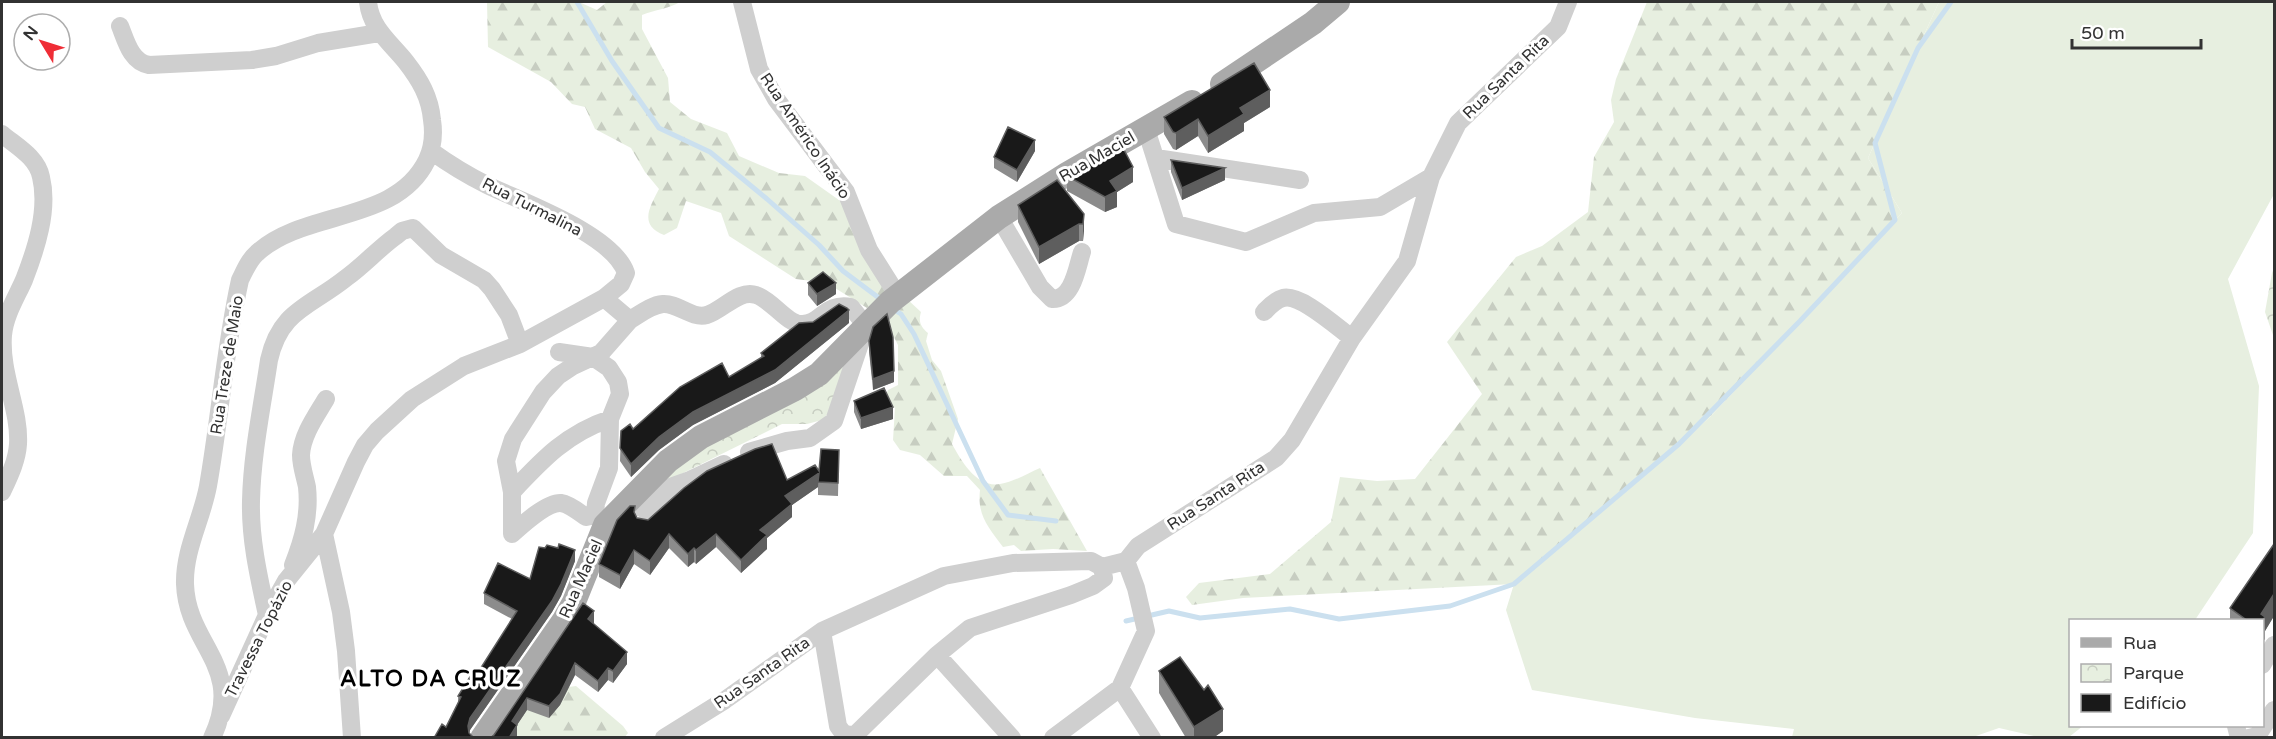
<svg xmlns="http://www.w3.org/2000/svg" width="2276" height="739" font-family="'Varela Round',sans-serif">
  <style>
    .grass { fill: #e7efe0 }
    .forest { fill: url(#forest-firs) }
    .park { fill: url(#park-crowns) }
    .lines { fill: none; stroke-linecap: round; stroke-linejoin: round }
    .stream { stroke: #cbe0ef; stroke-width: 5 }
    .minor { stroke: #cfcfcf; stroke-width: 18 }
    .major { stroke: #aaa; stroke-width: 24 }
    .wall { fill: #8c8c8c }
    .shaded-wall { fill: #5e5e5e }
    .building { fill: #191919; stroke: #5e5e5e; stroke-width: 1.5 }
    .labels { text-anchor: middle; dominant-baseline: central; stroke-width: 6; stroke-linejoin: round; paint-order: stroke }
    .street-label { font-size: 16px; fill: #323232; stroke: #fff }
    .district-label { font-size: 22px; font-weight: bold; letter-spacing: 1.5px; fill: #000; stroke: #fff }
  </style>
  <defs>
    <pattern id="forest-firs" width="22" height="20" patternUnits="userSpaceOnUse" patternTransform="scale(1.5)"><rect width="22" height="20" fill="#e7efe0"/><path d="M5 1l3.5 6h-7zM16 11l3.5 6h-7z" fill="#c7cdc1"/></pattern>
    <pattern id="park-crowns" width="20" height="18" patternUnits="userSpaceOnUse" patternTransform="scale(1.5)"><rect width="20" height="18" fill="#e7efe0"/><path d="M2 6a3 3 0 1 1 6 0M12 15a3 3 0 1 1 6 0" fill="none" stroke="#c7cdc1"/></pattern>
  </defs>
  <rect width="100%" height="100%" fill="#fff"/>
  <path class="grass" d="M1939,2H2274V194L2228,279L2259,386L2253,533L2195,620H2070V726H2083L2069,737H2038L1999,728L1973,737H1792L1794,729L1695,718L1532,690L1506,610L1514,584L1709,418L1902,213L1868,158Z"/>
  <path class="forest" d="M487,2H579L597,10L607,2H680C671,8 654,10 642,15V29L668,78L670,102L691,119L727,133L739,156L779,173L805,176L846,205L887,293L867,308L827,283L796,279L729,236L721,213L686,201L677,228L664,235C639,225 649,208 659,189L645,172L631,148L595,129L585,107L572,104L551,82L488,47Z
    M1647,2H1939L1868,158L1902,213L1709,418L1514,584L1243,598L1192,605L1186,597L1199,583L1270,574L1331,522L1340,477L1377,481L1415,479L1482,394L1447,342L1516,257L1542,246L1588,212L1594,157L1614,122L1611,100L1616,79Z
    M907,299L921,312C918,322 921,327 928,333L926,341L932,360L941,371L958,419L952,444C962,462 977,488 1000,484C1014,482 1028,473 1040,468L1087,551L1053,549L1021,551L1014,545L1003,547C988,527 977,515 980,490L967,476H944L920,455L900,450L893,440L895,408L884,400L888,390L898,385V345L884,318Z
    M576,686L623,726L628,733L624,738H516L512,733L528,708L569,687Z"/>
  <path class="park" d="M2274,268V338L2265,312L2272,273Z
    M862,336L840,401L822,420L807,424H782L657,486L690,456Z"/>
  <g class="lines">
    <path class="stream" d="M577,2L612,61L659,128L710,152L767,199L819,245L843,271L883,301
      M893,309L901,314L914,334L983,481L1008,515L1056,521
      M1126,621L1169,611L1200,618L1290,609L1339,619L1450,606L1514,584L1679,444L1800,321L1895,220L1875,143L1918,48L1951,2"/>
    <path class="minor" d="M742,2L759,69L776,99L846,192L869,250L898,296
      M120,26C126,41 131,62 149,65L252,60L276,56L318,43L379,33
      M1146,129L1176,224L1246,242L1314,213L1380,207L1431,177
      M2,134C16,146 37,157 41,177C49,210 36,249 24,280C16,298 5,315 3,335C0,374 20,409 18,444C17,461 9,477 2,492
      M431,151C449,164 467,175 487,185C522,202 613,234 626,273L621,284L604,298
      M1156,158L1300,180
      M999,217L1040,287L1052,299C1073,300 1077,267 1082,252
      M1264,312C1269,307 1275,300 1283,298C1300,293 1338,328 1352,338
      M559,352L593,357L609,368L618,382L620,394L610,419L609,468L596,503L595,515L605,525
      M512,492C542,460 567,433 610,419
      M619,510L638,507L662,490L690,480L724,464
      M645,523L687,483
      M324,534L341,612L346,651L352,738
      M512,534V492L506,461L513,439L543,392L558,376L573,366L601,353L630,320
      M512,534C522,525 547,502 561,503C569,504 579,512 586,517L595,515
      M293,565C303,540 310,515 307,487C305,477 301,466 301,455C302,435 316,416 326,399
      M267,615C259,578 250,540 251,501C252,454 262,407 269,360C280,310 310,307 346,278C364,265 378,249 396,236L402,231L413,228L441,255L484,280L492,289L509,315L520,344
      M822,631L838,726C843,734 846,736 856,734L937,655
      M2262,665L2274,645
      M1120,688L1152,738
      M221,716L267,615L286,581L324,534L356,462L365,445L377,431L412,399L464,366L520,344L604,298L630,320C640,314 651,305 663,304C678,303 691,319 707,315C723,310 739,289 756,295C772,300 787,324 801,324C821,325 824,302 851,307L866,326L834,421L810,438L787,441L749,452
      M2236,726L2239,738
      M212,738C246,666 187,646 185,584C184,550 202,519 208,486C220,418 225,347 240,280C245,270 249,260 257,253C305,209 396,224 427,160C433,147 434,133 432,120C430,97 420,80 406,62C390,42 371,29 368,2
      M664,738L725,700L822,631L944,576L1013,563L1091,561L1102,567L1126,561L1138,546L1276,458L1292,440L1352,338L1407,261L1431,177L1458,123L1558,27L1568,2
      M1012,738L937,655L970,628L1071,595L1093,586L1104,578L1102,567
      M1053,738L1120,688L1146,631L1136,588L1126,561
      M2249,738L2257,736L2274,710"/>
    <path class="major" d="M1222,84L1313,23L1338,2
      M482,738L564,620L574,602L605,525L668,461L701,437L795,389L819,374L890,302L999,217L1067,174L1192,102"/>
  </g>
  <path class="wall" d="M1270,107L1244,123V131L1208,153L1198,136L1176,150L1173,149L1164,134V117Z
    M1035,151L1017,182L994,168V157Z
    M1171,160L1225,180L1182,200L1171,172Z
    M1067,176L1133,182L1117,192V207L1105,212L1067,191Z
    M1018,205L1084,214L1083,241H1079L1039,264L1018,222Z
    M808,283L836,294L817,306L808,295Z
    M849,323L775,383L693,425L659,450L631,477L620,461L621,431L633,429L729,377L761,358V353Z
    M869,341L894,382L873,390L869,352Z
    M854,401L893,419L861,429L854,412Z
    M839,450L838,496L818,495V487L792,505V517L767,538V549L741,573L716,547L696,564L694,562L688,567L669,548L650,575L634,564L620,589L599,577V564L635,513L637,518L648,520L787,480L819,471Z
    M2274,544V616L2265,631V639L2262,642V621H2230V608Z
    M545,548L575,561L561,596L552,612L470,730L469,733L446,727L458,703V696L477,674L512,619L484,604V593L530,579Z
    M593,623L627,664L613,683L608,680L598,692L575,675L560,705L549,718L527,710L517,725L516,738H490L594,623Z
    M1159,671L1223,731L1213,738H1186L1159,693Z"/>
  <path class="shaded-wall" d="M1270,90V107L1244,123V131L1208,153V136L1240,108Z
    M1198,119V136L1176,150V133Z
    M1035,140V151L1017,182V170Z
    M1133,167V182L1117,192V207L1105,212V197L1110,181Z
    M1225,168V180L1182,200V188Z
    M1084,214V231L1083,241V224Z
    M1079,224V241L1039,264V247Z
    M836,283V294L817,306V294Z
    M849,310V323L775,383L693,425L659,450L631,477V464L659,437L693,412Z
    M894,371V382L873,390V379Z
    M893,407V419L861,429V418Z
    M819,473L818,487L792,505V517L767,538V549L741,573V560L760,530L785,496Z
    M669,534V548L650,575V561Z
    M716,534V547L696,564V550Z
    M694,548V562L688,567V554Z
    M575,550V561L561,596L552,612L470,730L468,737V726L470,718Z
    M634,550V564L620,589V575Z
    M2274,594V616L2265,631V639L2262,642V621L2261,614Z
    M594,611V623L588,630V619Z
    M627,652V664L613,683V671Z
    M575,663V675L560,705L549,718V706Z
    M608,668V680L598,692V681Z
    M527,698V710L517,725V737L516,738H509L512,721Z
    M1223,709V731L1213,738H1194V727Z"/>
  <path class="building" d="M1254,63L1270,90L1240,108L1244,114L1208,136L1198,119L1176,133L1173,132L1164,117Z
    M1008,127L1035,140L1017,170L994,157Z
    M1121,144L1133,167L1110,181L1117,191L1105,197L1067,176Z
    M1171,160L1225,168L1182,188Z
    M1057,180L1084,214L1083,224H1079L1039,247L1018,205Z
    M823,272L836,283L817,294L808,283Z
    M839,304L847,308L849,310L775,370L693,412L659,437L631,464L620,448L621,431L630,424L633,429L680,387L722,363L729,377L764,356L761,353L799,323L813,322Z
    M887,314L893,337L894,371L873,379L869,341L873,327Z
    M884,388L893,407L861,418L854,401Z
    M772,444L787,480L815,465L819,471L821,449L839,450L838,483L818,482L819,473L785,496L792,504L760,530L767,535L741,560L716,534L696,550L694,548L688,554L669,534L650,561L634,550L620,575L599,564L617,520L630,506H635L634,512L637,518L648,520L684,488L707,471L755,449Z
    M559,544L575,550L561,584L552,601L470,718L468,726L469,733L474,738H434L442,724L446,727L461,697L458,696L473,672L477,674L517,611L484,593L498,563L530,579L539,547L545,548L547,545L558,548Z
    M2274,544V594L2261,614L2265,617L2262,621H2248L2230,608Z
    M583,603L594,611L588,619L627,652L613,671L608,668L598,681L575,663L560,694L549,706L527,698L512,721L517,725L509,738H490L494,735Z
    M1180,657L1204,690L1208,685L1223,709L1194,727L1159,671Z"/>
  <g class="labels">
    <g class="street-label">
      <text transform="translate(1506 77) rotate(-44)">Rua Santa Rita</text>
      <text transform="translate(805 136) rotate(56)">Rua Américo Inácio</text>
      <text transform="translate(1097 157) rotate(-30)">Rua Maciel</text>
      <text transform="translate(532 207) rotate(27)">Rua Turmalina</text>
      <text transform="translate(227 365) rotate(-81)">Rua Treze de Maio</text>
      <text transform="translate(1216 496) rotate(-33)">Rua Santa Rita</text>
      <text transform="translate(581 579) rotate(-66)">Rua Maciel</text>
      <text transform="translate(259 639) rotate(-63)">Travessa Topázio</text>
      <text transform="translate(762 673) rotate(-35)">Rua Santa Rita</text>
    </g>
    <g class="district-label">
      <text x="431" y="679">ALTO DA CRUZ</text>
    </g>
  </g>
  <rect width="2276" height="739" fill="none" stroke="#323232" stroke-width="6"/>
  <rect x="2069" y="619" width="195" height="108" fill="#ffffff" stroke="#adadad" stroke-width="1.5"/>
  <rect x="2081" y="638" width="30" height="9" fill="#aaaaaa" stroke="#adadad" stroke-width="1.5"/>
  <text x="2123" y="649" font-size="18" fill="#323232">Rua</text>
  <rect x="2081" y="664" width="30" height="18" fill="url(#park-crowns)" stroke="#adadad" stroke-width="1.5"/>
  <text x="2123" y="679" font-size="18" fill="#323232">Parque</text>
  <rect x="2081" y="694" width="30" height="18" fill="#191919" stroke="#adadad" stroke-width="1.5"/>
  <text x="2123" y="709" font-size="18" fill="#323232">Edifício</text>
  <g transform="translate(42 42) rotate(308)"><circle r="28" fill="#ffffff" stroke="#adadad" stroke-width="1.5"/>
  <path d="M0-4.5L10 22L0 15L-10 22Z" fill="#ef2d36"/>
  <text y="-9" font-size="16" font-weight="bold" text-anchor="middle" fill="#323232">N</text>
  </g>
  <path d="M2072 39v9h129v-9" fill="none" stroke="#323232" stroke-width="3"/>
  <text x="2081" y="39" font-size="18" fill="#323232" stroke="#ffffff" stroke-width="4.5" paint-order="stroke">50 m</text>
</svg>
